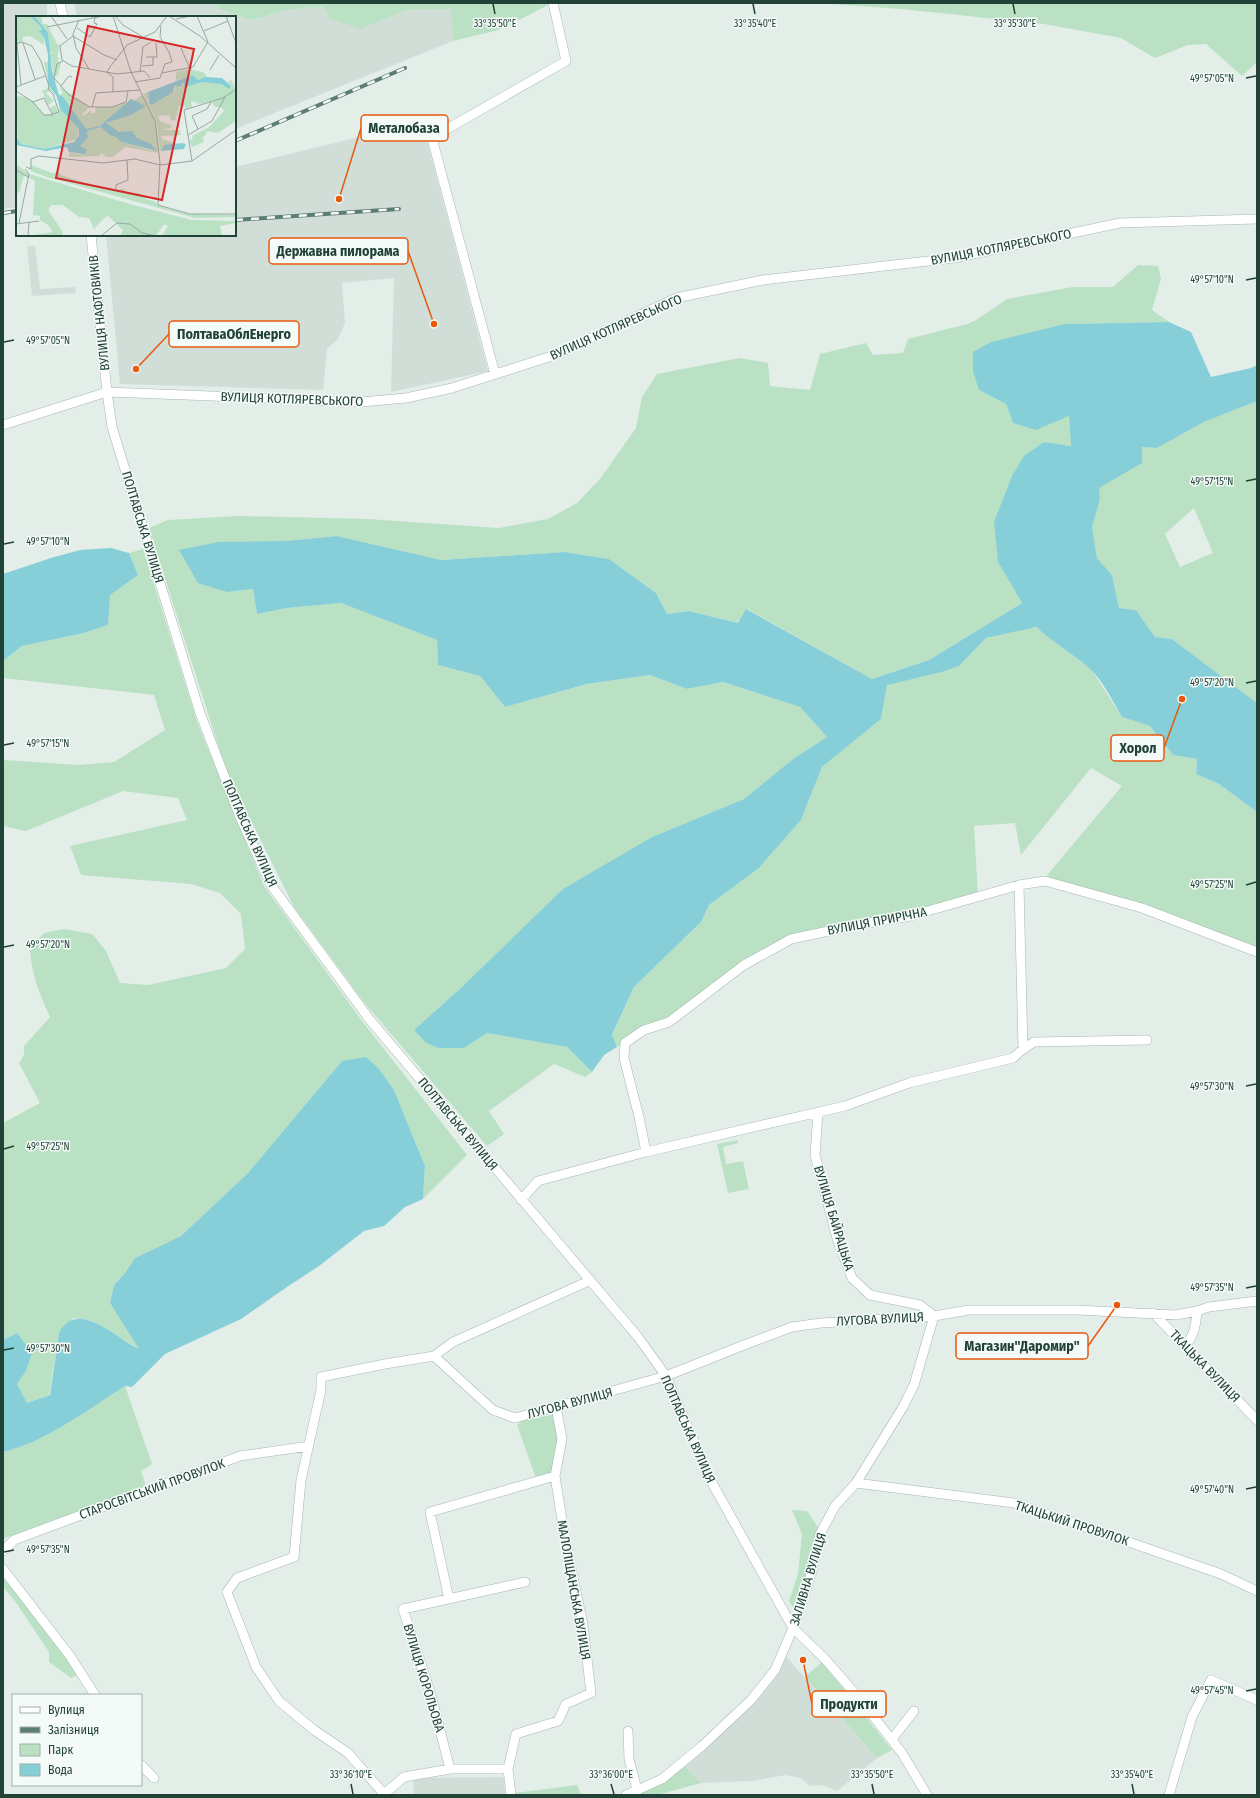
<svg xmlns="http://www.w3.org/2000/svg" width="1260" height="1798" font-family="'Fira Sans Condensed',sans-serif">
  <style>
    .built { fill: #d1ded8 }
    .green { fill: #bae1c3; fill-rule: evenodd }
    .water { fill: #87cfd8 }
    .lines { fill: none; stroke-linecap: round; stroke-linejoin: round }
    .minor-casing { stroke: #a5b7b0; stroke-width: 10 }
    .minor { stroke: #fff; stroke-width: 9 }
    .rail-casing { stroke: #5c7d72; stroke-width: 4 }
    .rail { stroke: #f4faf7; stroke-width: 2.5; stroke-dasharray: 8; stroke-linecap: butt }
    .ticks { fill: none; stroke: #214237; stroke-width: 1.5 }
    .labels { text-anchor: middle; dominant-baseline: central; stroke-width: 3; stroke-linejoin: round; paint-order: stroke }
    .street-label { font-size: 13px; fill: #214237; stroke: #f4faf7 }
    .inset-road { fill: none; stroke: #95a9a2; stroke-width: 1 }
    .view { fill: #d62828; fill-opacity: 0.15; stroke: #d62828; stroke-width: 2 }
    .inset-edge { fill: none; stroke: #214237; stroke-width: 2 }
    .ticks-label { font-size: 10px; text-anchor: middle; fill: #214237; stroke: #f4faf7; stroke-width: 3; stroke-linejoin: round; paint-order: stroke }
    .leader { fill: none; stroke: #e8590c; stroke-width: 1.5 }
    .callout-dot { fill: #e8590c; stroke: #f4faf7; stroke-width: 1.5 }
    .callout { fill: #f4faf7; stroke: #e8590c; stroke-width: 1.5 }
    .callout-label { font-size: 14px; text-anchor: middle; font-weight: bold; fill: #214237 }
  </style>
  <rect width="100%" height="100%" fill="#e3eee9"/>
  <path class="built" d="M3,3H47V17H17V207L3,209Z
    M74,3H213L222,10L251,20L287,10L323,6L361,29L407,10L452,9L453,41L235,129V17H77Z
    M416,123L427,141L488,371L391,392L394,278L342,283L345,323L338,339L327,349L323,390L120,384L106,235H235V167Z
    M27,246H35L40,289L75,287L76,293L32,296Z
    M782,1652L877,1758L837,1791L822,1785L810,1786L800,1778L786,1775L753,1781L701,1783L681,1763L751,1700Z
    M504,1777L505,1795H414L413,1778Z"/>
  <path class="green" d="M213,3H552L499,30L453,41L451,9L407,10L361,29L330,19L323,6L287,10L251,20L222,10Z
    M818,3H1257V62L1242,76L1206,44L1188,45L1155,58L1121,38L1044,24L901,9Z
    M1138,265L1158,266L1161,279L1152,310L1169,322L1065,324L979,390L1006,404L1013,423L1036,429L1069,416L1071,446L1044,442L998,562L1022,603L929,660L872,679L747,609L738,623L690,611L667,614L656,593L609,559L565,552L441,560L337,536L285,541L227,592L253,589L257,614L287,608L341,603L437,640L438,665L480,676L505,707L588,684L650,675L687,689L723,682L800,707L827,737L793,759L744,799L652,837L463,986L414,1030L425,1042L464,1048L487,1033L567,1047L592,1072L585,1077L554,1064L489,1111L504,1134L487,1146L363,1001L294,907L226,770L149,528L168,520L239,516L368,519L499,528L548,519L577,503L600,479L636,428L642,397L657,374L740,358L768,363L770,386L810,390L820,354L866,343L873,355L903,353L908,339L967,324L976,320L1007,299L1073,287H1113Z
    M1257,401V703L1172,639L1155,637L1136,610L1119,608L1112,575L1097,558L1092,527L1100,500L1098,488L1142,463V447L1157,448L1204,422ZM1194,508L1213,553L1180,567L1165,534Z
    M143,549L197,722L264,886L362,1021L467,1155L423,1199L425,1166L394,1090L342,1061L248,1173L181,1236L135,1258L125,1273L114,1285L110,1303L140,1350L107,1329L90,1320L73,1318L59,1333L49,1395L27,1403L17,1384L26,1371L17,1333L3,1340V1123L40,1103L19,1063L24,1055V1046L50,1017C40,995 31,973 30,948L44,933L64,929L92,934L106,951L120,983L148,985L226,968L245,949L241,914L220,893L191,884L81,875L70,846L187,820L178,798L123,791L26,831L3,826V760L79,765L114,762L165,730L154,695L3,678V661L22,646L84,633L108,625L109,595L138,575L129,553Z
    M1035,627L1091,669L1122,717L1150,726L1173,755L1197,759L1196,774L1219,784L1257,812V952L1142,908L1045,881L1048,874L1122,786L1091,768L1021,855L1015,823L974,826L978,897L791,939L744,965L669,1022L617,1047L612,1036L634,987L701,922L709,905L759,868L801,820L822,767L881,719L887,684L942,672L959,666L986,638Z
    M738,1140V1143L723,1147L726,1164L743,1161L749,1189L728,1193L717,1144Z
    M125,1386L152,1464L141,1471L146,1486L5,1538L3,1540V1452C44,1443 89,1409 125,1386Z
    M557,1414L562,1439L555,1476L537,1481L517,1425L523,1420Z
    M792,1510L807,1511L818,1527L808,1571L794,1609L789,1601L798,1574L802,1534Z
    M3,1576L67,1659L77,1675L71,1678L49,1662V1652L15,1601L3,1587Z
    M822,1662L892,1750L877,1758L805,1677Z
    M681,1763L701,1783L657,1795H636Z
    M577,1785L581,1795H516L515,1793Z"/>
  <path class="water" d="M1169,322L1191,332L1211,377L1251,368L1257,365V401L1204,422L1157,448L1142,447V463L1099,488L1100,500L1092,527L1097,558L1112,575L1119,608L1136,610L1155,637L1172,639L1257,703V812L1219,784L1196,774L1197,759L1173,755L1150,726L1122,717C1113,702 1102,679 1089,668C1072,653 1052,642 1036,627L986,638L959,666L942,672L887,685L881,719L822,767L801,820L759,868L709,905L701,922L634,987L612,1035L617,1047L604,1055L592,1072L567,1047L487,1033L464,1048H438L425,1042L414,1030L463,986L563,889L652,837L744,799L793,759L827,737L800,707L723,682L687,689L650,675L587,684L505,707L480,676L438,665L437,640L341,603L287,608L257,614L253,589L227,592L198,583L179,550L218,542L285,541L337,536L441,560L565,552L609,559L656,593L667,614L689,611L738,623L746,609L872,679L929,660L1022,603L998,562L994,522L1012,476L1024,456L1044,442L1071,446L1069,416L1036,430L1013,423L1006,404L979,390L973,371V352L991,342L1065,324Z
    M111,548L129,553L138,575L110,595L108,625L84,633L22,646L3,661V574L51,558L80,550Z
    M366,1057L378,1068L394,1090L425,1166L423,1199L405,1207L384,1226L364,1231L319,1266L287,1287L241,1319L165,1354L132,1387L125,1386C89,1409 44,1443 3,1452V1340L17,1333L32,1353L26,1371L17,1384L27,1403L50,1395L59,1333C77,1297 117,1339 139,1349L110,1303L114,1285L125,1273L135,1258L181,1236L248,1173L342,1061Z"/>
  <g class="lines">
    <g class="minor-casing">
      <path id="minor" d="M60,3L63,17
        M91,235L107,392L112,427L200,713L240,817L271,885L370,1020L638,1337L666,1376L711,1481L793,1628L825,1659L859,1698L902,1753L927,1795
        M495,374L433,142L440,133L566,61L553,3
        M3,425L107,392L361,402L406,398L452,388L555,355L676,298L763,280L954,258L1120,223L1257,219
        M1023,1049L1034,1042L1147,1040
        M646,1152L639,1117L624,1058L625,1043L644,1030L669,1022L744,965L791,939L857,925L910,916L1019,885L1045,881L1142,908L1257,952
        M521,1200L538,1181L646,1152L845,1106L909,1083L1013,1058L1023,1049L1019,885
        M1153,1313L1257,1420
        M1185,1346C1194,1336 1196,1325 1197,1311
        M434,1356L493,1410L515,1418L666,1376L744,1345L792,1327L821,1323L934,1316L969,1310H1077L1176,1315L1197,1311L1209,1307L1257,1301
        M856,1483L1014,1503L1097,1531L1221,1574L1257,1591
        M3,1551L14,1540L240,1456L309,1446
        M3,1569L70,1656L95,1695
        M449,1599L430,1512L555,1476
        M628,1731L629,1759L637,1790L636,1795
        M892,1739L914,1711
        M141,1765L154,1778
        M450,1769L431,1695L403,1609L525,1582
        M384,1794L404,1777L450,1769H508
        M385,1795L348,1753L314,1730L279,1701L256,1667L227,1592L237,1578L294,1557L301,1480L321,1390V1377L385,1364L434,1356L453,1342L589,1281
        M511,1795L508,1769L516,1734L558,1721L566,1704L591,1693L583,1625L565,1539L555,1476L562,1439L556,1407
        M626,1795L662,1779L702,1746L751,1700L775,1670L793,1628L812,1571L820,1534L835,1506L856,1483L903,1407L914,1385L934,1316L920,1305L870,1295L852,1278L838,1242L815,1155L818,1112
        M1169,1795L1192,1717L1211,1680L1257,1700"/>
    </g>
    <use href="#minor" class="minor"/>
    <g class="rail-casing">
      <path id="rail" d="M235,141L405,68
        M3,213L17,211
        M235,220L399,209"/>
    </g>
    <use href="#rail" class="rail"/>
  </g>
  <path class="ticks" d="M493,4L495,14M753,4L755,14M1013,4L1015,14M1246,78L1256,76M1246,280L1256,278M4,342L14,340M1246,481L1256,479M4,544L14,542M1246,683L1256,681M4,745L14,743M1246,885L1256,882M4,947L14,945M1246,1086L1256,1084M4,1149L14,1146M1246,1288L1256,1286M4,1350L14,1348M1246,1489L1256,1487M4,1552L14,1550M1246,1691L1256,1689M351,1784L353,1794M611,1784L614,1794M872,1784L874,1794M1132,1784L1134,1794"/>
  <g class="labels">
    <g class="street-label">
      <text transform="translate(1001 247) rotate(-11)">ВУЛИЦЯ КОТЛЯРЕВСЬКОГО</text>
      <text transform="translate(99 313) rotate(-96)">ВУЛИЦЯ НАФТОВИКІВ</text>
      <text transform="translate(616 327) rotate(-24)">ВУЛИЦЯ КОТЛЯРЕВСЬКОГО</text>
      <text transform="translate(292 399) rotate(2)">ВУЛИЦЯ КОТЛЯРЕВСЬКОГО</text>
      <text transform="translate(143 527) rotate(73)">ПОЛТАВСЬКА ВУЛИЦЯ</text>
      <text transform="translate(250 833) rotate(66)">ПОЛТАВСЬКА ВУЛИЦЯ</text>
      <text transform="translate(877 921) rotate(-11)">ВУЛИЦЯ ПРИРІЧНА</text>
      <text transform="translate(458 1124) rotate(50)">ПОЛТАВСЬКА ВУЛИЦЯ</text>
      <text transform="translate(834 1218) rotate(73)">ВУЛИЦЯ БАЙРАЦЬКА</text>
      <text transform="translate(880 1319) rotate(-3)">ЛУГОВА ВУЛИЦЯ</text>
      <text transform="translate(1205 1366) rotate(46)">ТКАЦЬКА ВУЛИЦЯ</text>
      <text transform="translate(570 1403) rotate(-15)">ЛУГОВА ВУЛИЦЯ</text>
      <text transform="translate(688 1429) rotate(66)">ПОЛТАВСЬКА ВУЛИЦЯ</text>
      <text transform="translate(152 1489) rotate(-20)">СТАРОСВІТСЬКИЙ ПРОВУЛОК</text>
      <text transform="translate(1072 1523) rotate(18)">ТКАЦЬКИЙ ПРОВУЛОК</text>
      <text transform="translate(808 1579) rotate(-73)">ЗАЛИВНА ВУЛИЦЯ</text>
      <text transform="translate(574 1590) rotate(80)">МАЛОЛІЩАНСЬКА ВУЛИЦЯ</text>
      <text transform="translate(424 1678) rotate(73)">ВУЛИЦЯ КОРОЛЬОВА</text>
    </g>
  </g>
  <g transform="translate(16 16)">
    <rect width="220" height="220" fill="#e3eee9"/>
    <path d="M0,0H14L19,4L26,14L24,16L28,21V29L14,20L7,21L6,26L0,28ZM18,0H25L27,8H31L41,28L44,29L41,41H43L42,46H45L42,59L38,61L34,37H40L34,36L28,12ZM170,41L176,52V54L187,56L191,61L182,64L177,59L160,65V56L175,53ZM28,46H32V64L39,78L34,74L30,77L38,85L32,89L26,74H30L33,70ZM215,63L216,67L220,66L217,68L220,73V105L202,117L192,115L187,122L188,126L176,131L173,124L177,123L176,120L193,111L208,95L205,91H199L195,85L184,88L175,85L176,91L170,93L168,89L163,90L159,105L155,104L153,99L142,100L144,105L155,109V112L146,114H164L165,119L145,120L146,123L161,128L144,135L140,105L127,78L132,76V85L136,89L159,74V68L164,72L167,66L171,69L186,65L205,68L213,73L215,68L212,67ZM43,70L74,91L66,98L68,100L75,94V97H79L80,91H96L113,86L84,111L70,113L43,79L47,77ZM126,79L138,102L143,137L109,131L97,141H90L85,137L83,140L53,141V136L62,138L64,127L71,115L85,111L101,120L105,126L137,135L135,128L97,114L90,107L115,99L129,90L115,83L119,84ZM0,80L10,81L17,86L28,99L40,97L37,98L34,92L39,89L42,96L44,93L47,94L63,113L62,123L28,133L2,127ZM0,148L13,158L117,189L176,204L220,205V207L204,210L206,220H146L152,210L148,208L140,220H104L107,214L92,200L89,201L78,213L73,202L63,201L47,189H35L32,194L47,216L46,220H12L37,216L32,209L24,204V200L17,199L19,165L8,159L3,177L0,176ZM15,149L36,157L43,156L45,159L76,169L99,174L109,173L108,175L125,178L130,183L140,186L141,189L153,193L173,198L220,199V201L179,202L31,161L15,155Z" fill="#bae1c3"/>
    <path d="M14,0L20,2L32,17L36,55L43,79L47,81L70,113L84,110L115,83L130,90L115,99L90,107L103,116L116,115L121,122L135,128L141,135L105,126L101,121L94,119L85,111L71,115L72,122L64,130L71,134L69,138L53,136L51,131L30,135L0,129V121L5,128L28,133L58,126L63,120V113L44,93L41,81L32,67V39L28,21L23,15L26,14L24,10ZM177,59L182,64L189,61L206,62L215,70L213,73L205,68L186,66L169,71L167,66L164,71L159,69L157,76L136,89L133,87L132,76ZM166,127L170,128L168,133L145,135L148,129Z" fill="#87cfd8"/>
    <path class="inset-road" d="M35,0L51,23M97,0L115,56L139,105L144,146L142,189L174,198H220M99,0L107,9L127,21M153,0L184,20L220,52M210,0L220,27M160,3L174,0M31,11L87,0M61,12L74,21L81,8L78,7L79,2M188,15L212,5M57,18L60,32L73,53M57,18L63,4M7,27L19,63M0,28L6,26L16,30L25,45L33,70L32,73L37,78L43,96L36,98L28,82L17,86L0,75M1,28L5,69M165,32L174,53M130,41H141L140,27M101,44L88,39L57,20L44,30L46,44L56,50L101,58L128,55L134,62M47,45L41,48L38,62L53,79L74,91H96L110,86L112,75M126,50L137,49V41M194,54L203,39M124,56L127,31L135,26M146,57L177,51L192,26L181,0M119,66L144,62L149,48L156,46L153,36L144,21L145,10M45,70L53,60L56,61M0,71L29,60M97,76V61L91,56L94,51L111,29L139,16L151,0M17,86L28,99H37M76,91L80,77L124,74M182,113L176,100L191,93L195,86M172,119L196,105L209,81M176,145L168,94L207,82L220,73M10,151L15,153V143L23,140L87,147L119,143L144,149L176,145L220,114M0,154L12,161M100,174V169L112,164L111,144M3,207L13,158L9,153M0,208L23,205M12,220L13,206M85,220L101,207L114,208L126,217L140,220"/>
    <path class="view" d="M72,10L178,33L146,184L40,162Z"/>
    <rect width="220" height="220" class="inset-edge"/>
  </g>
  <g class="ticks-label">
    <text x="495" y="27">33°35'50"E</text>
    <text x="755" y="27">33°35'40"E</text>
    <text x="1015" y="27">33°35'30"E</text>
    <text x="1212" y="82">49°57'05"N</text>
    <text x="1212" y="283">49°57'10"N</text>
    <text x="48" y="344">49°57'05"N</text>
    <text x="1212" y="485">49°57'15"N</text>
    <text x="48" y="545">49°57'10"N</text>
    <text x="1212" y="686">49°57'20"N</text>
    <text x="48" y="747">49°57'15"N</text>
    <text x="1212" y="888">49°57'25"N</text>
    <text x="48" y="948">49°57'20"N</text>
    <text x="1212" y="1090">49°57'30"N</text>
    <text x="48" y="1150">49°57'25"N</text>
    <text x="1212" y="1291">49°57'35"N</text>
    <text x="48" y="1352">49°57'30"N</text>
    <text x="1212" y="1493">49°57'40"N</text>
    <text x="48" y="1553">49°57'35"N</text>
    <text x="1212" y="1694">49°57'45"N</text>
    <text x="351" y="1778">33°36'10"E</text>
    <text x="611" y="1778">33°36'00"E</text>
    <text x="872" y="1778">33°35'50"E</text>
    <text x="1132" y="1778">33°35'40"E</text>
  </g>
  <path class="leader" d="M339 199L361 128M434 324L408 251M136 369L169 334M1182 699L1164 748M1117 1305L1088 1346M803 1660L812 1704"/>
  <g class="callout-dot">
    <circle cx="339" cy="199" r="4"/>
    <circle cx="434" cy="324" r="4"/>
    <circle cx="136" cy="369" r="4"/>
    <circle cx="1182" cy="699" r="4"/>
    <circle cx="1117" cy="1305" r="4"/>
    <circle cx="803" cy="1660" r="4"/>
  </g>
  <g class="callout">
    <rect x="361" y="115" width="87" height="26" rx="4"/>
    <rect x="269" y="238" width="139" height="26" rx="4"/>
    <rect x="169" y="321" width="130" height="26" rx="4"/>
    <rect x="1111" y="735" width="53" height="26" rx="4"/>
    <rect x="956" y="1333" width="132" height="26" rx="4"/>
    <rect x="812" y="1691" width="74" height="26" rx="4"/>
  </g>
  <g class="callout-label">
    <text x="404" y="133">Металобаза</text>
    <text x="338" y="256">Державна пилорама</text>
    <text x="234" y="339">ПолтаваОблЕнерго</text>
    <text x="1138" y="753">Хорол</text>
    <text x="1022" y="1351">Магазин"Даромир"</text>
    <text x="849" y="1709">Продукти</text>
  </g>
  <rect width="1260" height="1798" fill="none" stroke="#214237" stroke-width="8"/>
  <rect x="12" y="1694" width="130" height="92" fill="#f4faf7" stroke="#a0b0aa"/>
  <rect x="20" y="1707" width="20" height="6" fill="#ffffff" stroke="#a0b0aa"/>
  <text x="48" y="1714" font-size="12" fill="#214237">Вулиця</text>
  <rect x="20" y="1727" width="20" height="6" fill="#5c7d72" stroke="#a0b0aa"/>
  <text x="48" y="1734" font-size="12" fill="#214237">Залізниця</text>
  <rect x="20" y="1744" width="20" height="12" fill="#bae1c3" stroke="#a0b0aa"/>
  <text x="48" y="1754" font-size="12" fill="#214237">Парк</text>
  <rect x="20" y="1764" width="20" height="12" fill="#87cfd8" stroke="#a0b0aa"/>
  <text x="48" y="1774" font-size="12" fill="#214237">Вода</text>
</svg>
